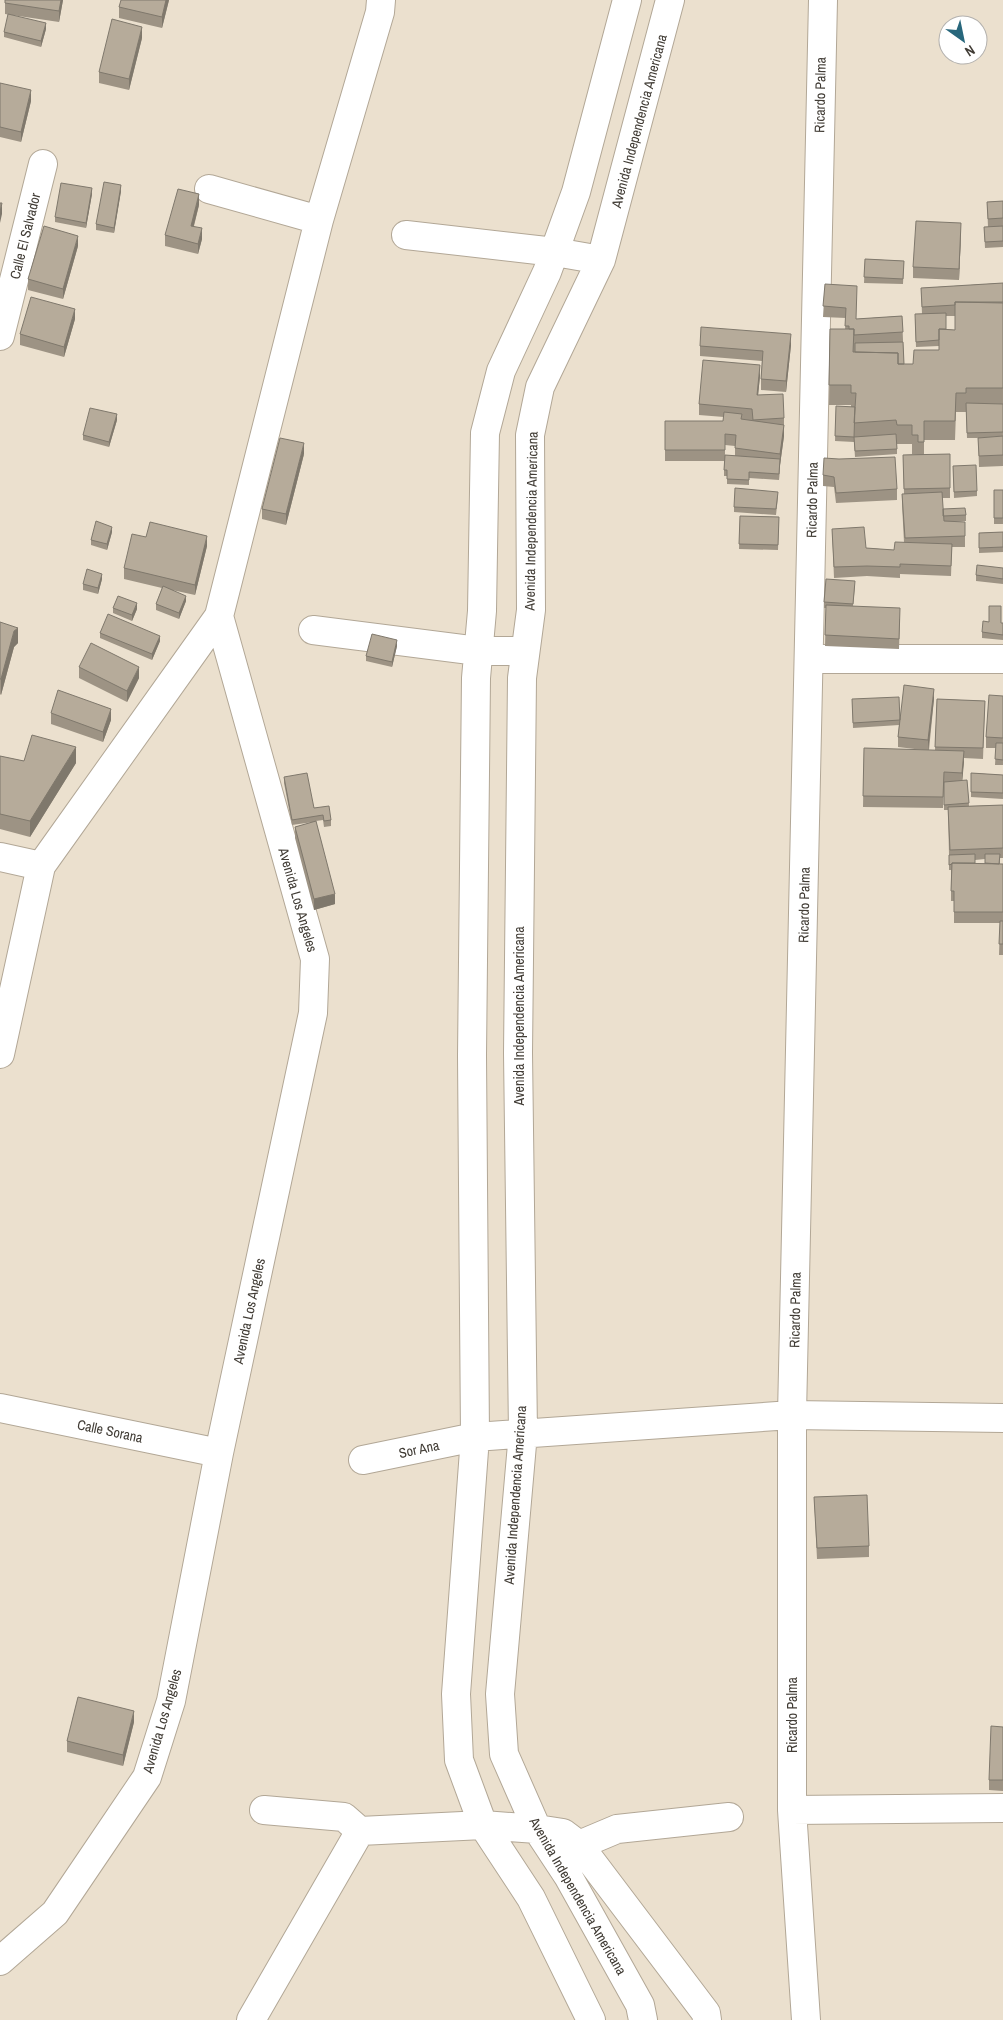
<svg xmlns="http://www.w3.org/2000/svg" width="1003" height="2020" font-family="'Archivo Narrow',sans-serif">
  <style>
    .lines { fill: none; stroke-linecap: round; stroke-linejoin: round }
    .minor-casing { stroke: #b2a796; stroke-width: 30 }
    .minor { stroke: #fff; stroke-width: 28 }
    .wall { fill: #9d9384; fill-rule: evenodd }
    .shaded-wall { fill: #7f786c }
    .building { fill: #b6ab9a; stroke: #7f786c }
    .labels { text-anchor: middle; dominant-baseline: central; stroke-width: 5; stroke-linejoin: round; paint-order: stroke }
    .street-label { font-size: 14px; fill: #413c35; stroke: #fff }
  </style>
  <rect width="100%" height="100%" fill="#ebe0ce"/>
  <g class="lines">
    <g class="minor-casing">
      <path id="minor" d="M209,189L319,220
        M406,235L555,252L601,260
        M0,336L43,164
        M313,630L478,651H524
        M810,659H1003
        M0,857L41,866
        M0,1054L41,866L219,616L319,220L380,12L381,0
        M0,1408L219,1453
        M363,1460L475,1437L792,1415L1003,1418
        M264,1810L344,1817L360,1831L483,1825L537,1829L563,1833L579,1845L706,2013L707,2020
        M792,1810L1003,1808
        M579,1845L617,1829L729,1817
        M0,1961L55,1913L147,1777L171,1701L219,1453L313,1013L315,959L219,616
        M251,2020L360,1831
        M591,2020L531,1898L483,1825L459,1760L456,1694L475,1437L472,1056L476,678L482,611L485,433L501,371L547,272L576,192L627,0
        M643,2020L640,2005L568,1876L537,1829L504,1754L500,1694L523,1433L518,1053L522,678L531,610L530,435L540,387L601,260L670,0
        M806,2020L792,1810V1415L823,0"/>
    </g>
    <use href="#minor" class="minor"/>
  </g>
  <path class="wall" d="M5,0H63L59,22L5,14Z
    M169,0L162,28L119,18V7Z
    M46,29L41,47L4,37V32Z
    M142,38L129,90L99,83V72Z
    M0,83L31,101L21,142L0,137Z
    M121,191L114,233L96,230V224Z
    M92,194L86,228L55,222V217Z
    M1003,201V247L985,248L984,227H988L987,202Z
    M199,205L194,226L202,239L198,254L165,246V235Z
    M961,234L959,280L913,278V267Z
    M78,246L63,299L28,290V279Z
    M865,259L904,261L903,284L864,283Z
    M1003,283V466L979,467L978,438H967L966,408V412H956L955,440H924V455L950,454V498H942L943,509L966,515V521H953L965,522V547H952L951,576L900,574V578L867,576L834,578L832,529L866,548L894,550L904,542L902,504V494H904L903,455L918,454H912V444H897V454L855,457L854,442L835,441L836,406L851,407V405H829L830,329H845L846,318L823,317L825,284L856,319L902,316L904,364H913L939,350V346L916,347L915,320L922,314L921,288ZM946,316H955V330L946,329Z
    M75,319L64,357L20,345V334Z
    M791,345L786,392L761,390V379L762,361L700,356V346Z
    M760,376L758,395L784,418V436L780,465L779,480L749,478V485L727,484V476H724V461H665V421H723L724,417L699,415V404ZM725,445L735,446V456L725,455Z
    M117,420L109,447L83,440V435Z
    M304,454L286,525L262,519V509Z
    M839,459L897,489V500L836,503L834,487L823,486V475Z
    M953,466L977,491V496L954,498Z
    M994,490H1003V524H994Z
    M778,497L776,515L734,512V507Z
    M740,516L779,517L778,550L739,549Z
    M112,532L107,550L91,545V540Z
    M1003,532V552L979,553V533Z
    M146,537L207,546L195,595L172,590L186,601L179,619L156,610V604L162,588L124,579V568Z
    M1003,568V584L976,581V575Z
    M102,579L98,594L83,590V584Z
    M855,586L853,606L900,619L899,649L825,646L826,608H824V602Z
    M113,608L137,609L132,621L113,613Z
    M0,622L18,643L14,647L1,695L0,694Z
    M1001,623H1003V640L982,638V632Z
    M100,633L160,641L152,660L100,638Z
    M397,646L392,667L366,661V656Z
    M79,667L139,678L127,702L79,678Z
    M1003,696V765H995L996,748H986V737Z
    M852,699L900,718L934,699L929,750H935L937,699L985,701L983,759L964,758L962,781L967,780L969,806L1003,805V858H1000V864H1003V955H999L1000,923H954V901H951V870H949V855L948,810H944V787L943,808L863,807L864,748L923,750L898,747V737L899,725L853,728ZM985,859V863H975V860Z
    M51,713L111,720L103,742L51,724Z
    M0,756L24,761L76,763L30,837L0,829Z
    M971,773L1003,775V799L971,797Z
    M284,777L314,808L331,820V826L324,827L323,820L316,821L335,904L314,910L295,838V827L313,822L292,825L284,783Z
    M814,1497L869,1546V1557L817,1559Z
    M134,1722L123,1766L67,1752V1741Z
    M1003,1727V1791L989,1790V1780Z"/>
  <path class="shaded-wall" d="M61,0H63L59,22V11Z
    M166,0H169L162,28V17Z
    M46,23V29L41,47V41Z
    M142,27V38L129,90V79Z
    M31,90V101L21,142V132Z
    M121,185V191L114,233V228Z
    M92,188V194L86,228V223Z
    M199,194V205L191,236V226Z
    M2,203V214L0,223V212Z
    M961,223V234L959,280V269Z
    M202,228V239L198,254V244Z
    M78,236V246L63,299V289Z
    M75,309V319L64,357V347Z
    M791,334V345L786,392V381Z
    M760,365V376L757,406V395Z
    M117,414V420L109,447V442Z
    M784,425V436L780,465L779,480L780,454Z
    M304,443V454L286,525V514Z
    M112,527V532L107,550V544Z
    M207,536V546L195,595V585Z
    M102,574V579L98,594V588Z
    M186,596V601L179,619V613Z
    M137,603V609L132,621V615Z
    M18,628V643L14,647L1,695V679L14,631Z
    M160,636V641L152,660V654Z
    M397,640V646L392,667V662Z
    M139,667V678L127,702V691Z
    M934,689V699L928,751V740Z
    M111,709V720L103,742V732Z
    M76,747V763L30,837V821Z
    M964,751V762L962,784V773Z
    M335,894V904L314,910V899Z
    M134,1711V1722L123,1766V1755Z"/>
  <path class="building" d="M5,0H61L59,11L5,3Z
    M121,0H166L162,17L119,7Z
    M8,14L46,23L41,41L4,32Z
    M112,19L142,27L129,79L99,72Z
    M0,83L31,90L21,132L0,127Z
    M104,182L121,185L114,228L96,224Z
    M61,183L92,188L86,223L55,217Z
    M178,189L199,194L191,226L202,228L198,244L165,235Z
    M1003,201V218L988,219L987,202Z
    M0,203H2L0,212Z
    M916,221L961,223L959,269L913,267Z
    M44,226L78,236L63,289L28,279Z
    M1003,226V241L985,242L984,227Z
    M865,259L904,261L903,279L864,277Z
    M1003,283V302H955V305L922,307L921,288Z
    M825,284L857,286L856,319L902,316L903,332L854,335V329H849V326H845L846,308L823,306Z
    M31,297L75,309L64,347L20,334Z
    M955,302L1003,303V388H966V393H956L955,421H924V442H918V435H912V425H897L896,420L854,423L856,393H851V385H829L830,329H854L853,352L898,353V364H913L914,350H939V329L955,330Z
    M946,313V329H939V340L916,342L915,314Z
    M701,327L791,334L786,381L761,379L763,351L700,346Z
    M903,342L904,364H898V353L855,352V343Z
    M703,360L760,365L757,395L783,394L784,418L753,420L752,409L699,404Z
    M966,403L1003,404V432L967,433Z
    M836,406L855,407L854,437L835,436Z
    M90,408L117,414L109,442L83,435Z
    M724,412L742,414L741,419L784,425L780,454L735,448L736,435L725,434V450H665V421H723Z
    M896,434L897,449L855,451L854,437Z
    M1003,436V455L979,456L978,438Z
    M280,438L304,443L286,514L262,509Z
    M950,454V488L904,489L903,455Z
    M725,455L780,459L779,474L749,472V480L727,479V470H724Z
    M895,457L897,489L836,493L834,477L823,475L824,458L839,459Z
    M976,465L977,491L954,492L953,466Z
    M735,488L778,492L776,509L734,507Z
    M994,490H1003V518H994Z
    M942,492L944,521L965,522V536L905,538L902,494Z
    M965,508L966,515L943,516V509Z
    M740,516L779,517L778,545L739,544Z
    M96,521L112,527L107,544L91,540Z
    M150,522L207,536L195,585L124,568L132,534L146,537Z
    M864,527L866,548L894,550L895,542L952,544L951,566L900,564V567L867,566L834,567L832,529Z
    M1003,532V547L979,548V533Z
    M977,565L1003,568V579L976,575Z
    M87,569L102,574L98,588L83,584Z
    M826,579L855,581L853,604L824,602Z
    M163,586L186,596L179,613L156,604Z
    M118,596L137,603L132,615L113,608Z
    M826,605L900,608L899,639L825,635Z
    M989,606H1001V623H1003V635L982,632L983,621L989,622Z
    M108,614L160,636L152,654L100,633Z
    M0,622L18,628L14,631L1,679H0Z
    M372,634L397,640L392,662L366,656Z
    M91,643L139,667L127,691L79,667Z
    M904,685L934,689L928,740L898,737Z
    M58,690L111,709L103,732L51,713Z
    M989,695L1003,696V738L986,737Z
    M899,697L900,720L853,723L852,699Z
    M937,699L985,701L983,748L935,747Z
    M32,735L76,747L30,821L0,814V756L24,761Z
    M996,743H1003V760L995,759Z
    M864,748L964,751L962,773L944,772L943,797L863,796Z
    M307,773L314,808L329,806L331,820L324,821L323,815L292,820L284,777Z
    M971,773L1003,775V793L971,792Z
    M967,780L969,803L944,805V782Z
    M1003,805V848L950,850L948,807Z
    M316,821L335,894L314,899L295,827Z
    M975,854V863H952V864L949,865V855Z
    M985,854H1000L999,864L985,863Z
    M952,863L1003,864V912H954V891H951Z
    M1000,921H1003V944H999Z
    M867,1495L869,1546L817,1548L814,1497Z
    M78,1697L134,1711L123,1755L67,1741Z
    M991,1726L1003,1727V1780H989Z"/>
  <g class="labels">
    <g class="street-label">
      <text transform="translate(820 95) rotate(-89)">Ricardo Palma</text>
      <text transform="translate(639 121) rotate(-75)">Avenida Independencia Americana</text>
      <text transform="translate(25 236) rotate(-76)">Calle El Salvador</text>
      <text transform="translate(812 500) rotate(-89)">Ricardo Palma</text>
      <text transform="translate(531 521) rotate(-89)">Avenida Independencia Americana</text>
      <text transform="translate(298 900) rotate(74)">Avenida Los Angeles</text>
      <text transform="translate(804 905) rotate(-89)">Ricardo Palma</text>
      <text transform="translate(519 1016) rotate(-90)">Avenida Independencia Americana</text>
      <text transform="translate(795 1310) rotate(-89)">Ricardo Palma</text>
      <text transform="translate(249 1311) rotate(-78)">Avenida Los Angeles</text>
      <text transform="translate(110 1431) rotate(12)">Calle Sorana</text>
      <text transform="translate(419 1449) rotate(-12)">Sor Ana</text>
      <text transform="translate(515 1495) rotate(-86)">Avenida Independencia Americana</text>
      <text transform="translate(792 1715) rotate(-90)">Ricardo Palma</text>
      <text transform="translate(162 1721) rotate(-74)">Avenida Los Angeles</text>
      <text transform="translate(578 1896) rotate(60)">Avenida Independencia Americana</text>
    </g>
  </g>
  <g transform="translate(963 40) rotate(147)"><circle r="24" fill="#ffffff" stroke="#b3b1ae"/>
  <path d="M0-4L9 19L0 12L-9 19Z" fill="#28677c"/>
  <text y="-8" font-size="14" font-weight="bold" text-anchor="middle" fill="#413c35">N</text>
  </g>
</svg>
